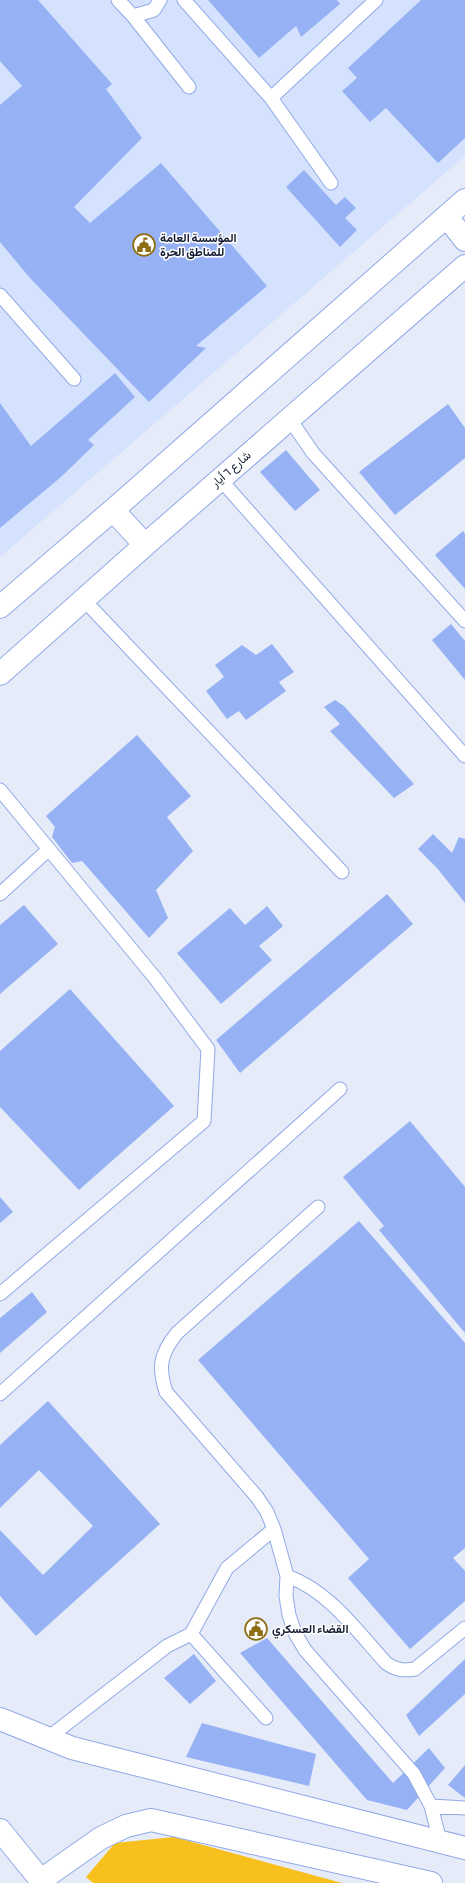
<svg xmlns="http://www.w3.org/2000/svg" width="465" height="1883" font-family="'Alegreya Sans',Vazirmatn,sans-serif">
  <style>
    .built { fill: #d5e2fe }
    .green { fill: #f7c01c }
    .building { fill: #96b2f5 }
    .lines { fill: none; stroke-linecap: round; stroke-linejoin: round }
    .service-casing { stroke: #91aae6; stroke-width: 15 }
    .secondary-casing { stroke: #91aae6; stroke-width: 24 }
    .primary-casing { stroke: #91aae6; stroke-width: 24 }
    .trunk-casing { stroke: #91aae6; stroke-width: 24 }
    .service { stroke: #fff; stroke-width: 13 }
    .secondary { stroke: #fff; stroke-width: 22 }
    .primary { stroke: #fff; stroke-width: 22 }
    .trunk { stroke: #fff; stroke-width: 22 }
    .labels { text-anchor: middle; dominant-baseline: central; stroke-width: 3; stroke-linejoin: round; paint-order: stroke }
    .poi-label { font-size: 12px; font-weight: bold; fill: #131c32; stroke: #fff; text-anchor: start }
    .street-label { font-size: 12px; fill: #131c32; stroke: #fff }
  </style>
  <rect width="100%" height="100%" fill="#e5ebf8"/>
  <path class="built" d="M0,0H465V156L0,557Z"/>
  <path class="green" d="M174,1837L342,1883H93L86,1877L115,1843Z"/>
  <path class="building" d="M0,0H38L112,84L106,89L142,138L74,207L90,223L161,163L267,286L196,346L206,348L149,402L30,278L0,242V105L22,86L0,61Z
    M208,0H337L340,4L301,37L296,26L259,58Z
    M421,0H465V138L438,163L386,108L370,122L342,91L357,78L348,68Z
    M304,170L336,205L345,197L356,208L345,218L357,230L340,247L286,187Z
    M115,373L135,397L88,440L94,445L61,477L0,528V403L31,446Z
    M448,404L465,428V458L395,515L359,472Z
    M286,450L320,490L295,511L260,472Z
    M463,531L465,534V589L435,555Z
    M451,624L465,641V680L432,640Z
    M272,644L294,672L279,682L286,691L246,720L239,711L227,719L206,691L224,677L215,665L242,645L256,655Z
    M335,700L344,706L414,784L394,798L330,731L340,724L324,707Z
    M137,735L191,796L167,817L193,851L156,890L168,918L149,938L82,861L72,863L52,837L55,827L46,816Z
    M433,834L452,853L459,837L465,839V903L437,868L418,849Z
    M387,894L413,924L240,1073L216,1040Z
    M24,905L58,944L0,994V925Z
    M267,906L283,926L259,946L272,960L221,1004L177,953L230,908L245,925Z
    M70,989L174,1106L79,1190L0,1107V1051Z
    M410,1121L465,1187V1333L379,1230L384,1226L343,1177Z
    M0,1197L13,1212L0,1223Z
    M359,1221L465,1343V1548L453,1558L465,1571V1601L410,1649L348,1578L369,1559L198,1360Z
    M32,1292L47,1312L0,1353V1318Z
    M48,1401L160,1524L36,1636L0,1596V1530L43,1575L93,1526L39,1470L0,1508V1445Z
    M267,1638L393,1783L429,1748L445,1768L407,1810L367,1800L240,1653Z
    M194,1654L216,1681L190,1704L164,1678Z
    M465,1659V1694L419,1736L406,1715Z
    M202,1723L316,1754L309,1786L186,1757Z
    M465,1765V1798L448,1785Z"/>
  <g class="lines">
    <g class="service-casing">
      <path id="service" d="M118,0L133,16L154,10L160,0
        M184,0L271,98L331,183
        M133,16L189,87
        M271,98L376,0
        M0,295L74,379
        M289,418L313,453L465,621
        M220,479L465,756
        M83,599L342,872
        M0,790L155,978L208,1049L204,1121L0,1294
        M0,894L48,850
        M318,1207L177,1333C160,1354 158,1367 166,1392L257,1497L267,1512L274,1529L287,1576L286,1596L289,1615L295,1633L305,1650L414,1774L431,1806L440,1841
        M0,1394L340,1089
        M287,1576C329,1591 357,1631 386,1663C396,1670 403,1671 415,1669L465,1628
        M191,1634L227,1568L274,1529
        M48,1738L167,1646L191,1634L266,1718
        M431,1806L465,1808"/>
    </g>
    <g class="secondary-casing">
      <path id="secondary" d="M447,217L465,240
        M113,510L145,545
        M0,607L113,510L465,200
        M0,674L145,545L465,266"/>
    </g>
    <g class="primary-casing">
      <path id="primary" d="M0,1830L43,1883"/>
    </g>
    <g class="trunk-casing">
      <path id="trunk" d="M0,1719L72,1748L465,1848
        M41,1880L101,1838L126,1826L151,1820L431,1883"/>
    </g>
    <use href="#service" class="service"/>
    <use href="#secondary" class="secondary"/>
    <use href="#primary" class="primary"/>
    <use href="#trunk" class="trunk"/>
  </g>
  <defs>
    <g id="civic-ring" transform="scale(1.15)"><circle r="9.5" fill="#fff" stroke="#8f6e13" stroke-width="1.5"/><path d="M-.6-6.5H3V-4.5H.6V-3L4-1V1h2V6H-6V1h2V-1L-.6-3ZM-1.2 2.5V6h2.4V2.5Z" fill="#8f6e13"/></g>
  </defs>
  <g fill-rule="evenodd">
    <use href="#civic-ring" x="144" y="245"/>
    <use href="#civic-ring" x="256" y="1629"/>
  </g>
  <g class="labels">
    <g class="poi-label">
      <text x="160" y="238">المؤسسة العامة<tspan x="160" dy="14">للمناطق الحرة</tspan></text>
      <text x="272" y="1629">القضاء العسكري</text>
    </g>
    <g class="street-label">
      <text transform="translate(231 469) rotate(-41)">شارع ٦ أيار</text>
    </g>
  </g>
</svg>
